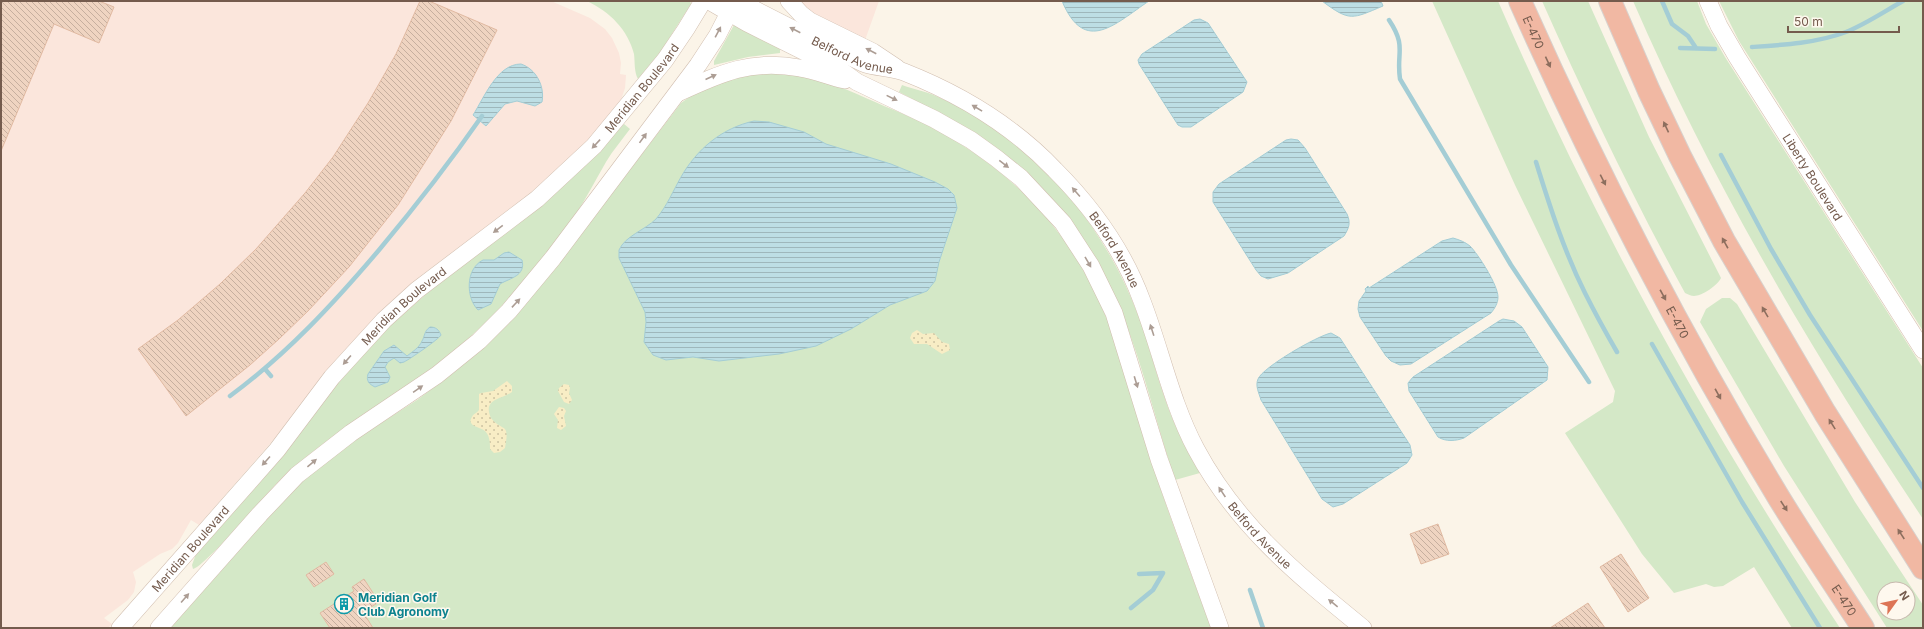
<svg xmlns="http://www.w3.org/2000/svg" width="1924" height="629" font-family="Inter,sans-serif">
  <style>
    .commercial { fill: #fbe6dc }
    .grass { fill: #d4e8c7; fill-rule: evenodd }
    .sand { fill: url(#sand-dots) }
    .water { fill: url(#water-rules); stroke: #a4cdd5 }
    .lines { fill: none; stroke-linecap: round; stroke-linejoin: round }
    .stream { stroke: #a4cdd5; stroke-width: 4.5 }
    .building { fill: url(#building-back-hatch); stroke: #e1baa2 }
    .secondary-casing { stroke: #d1beaf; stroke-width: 18 }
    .highway-casing { stroke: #d8d1cd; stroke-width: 24 }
    .secondary { stroke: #fff; stroke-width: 17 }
    .highway { stroke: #f1b8a3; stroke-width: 22 }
    .oneway { fill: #ac9d94 }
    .oneway2 { fill: #8d6e5e }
    .labels { text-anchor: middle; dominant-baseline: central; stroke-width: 3; stroke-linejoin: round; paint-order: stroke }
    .street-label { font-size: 12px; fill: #745b4d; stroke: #fef8ee }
    .culture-label { font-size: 12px; font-weight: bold; fill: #0d838f; stroke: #fef8ee; text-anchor: start }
  </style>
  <defs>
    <pattern id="sand-dots" width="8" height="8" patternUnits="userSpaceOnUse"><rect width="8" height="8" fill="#f8edc5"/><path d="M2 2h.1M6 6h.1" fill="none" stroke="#cdc3a2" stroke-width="1.8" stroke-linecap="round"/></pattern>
    <pattern id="water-rules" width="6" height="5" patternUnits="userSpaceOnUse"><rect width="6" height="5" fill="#bddee4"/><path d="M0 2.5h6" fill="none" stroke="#9eb7bb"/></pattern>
    <pattern id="building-back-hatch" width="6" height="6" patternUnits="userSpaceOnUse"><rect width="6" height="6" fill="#efd4c1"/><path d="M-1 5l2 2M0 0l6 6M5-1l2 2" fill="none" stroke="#c6af9f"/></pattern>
  </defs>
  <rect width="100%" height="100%" fill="#fbf4e8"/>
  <path class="commercial" d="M1,1H551L590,18L605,29L612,38L619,53L621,63L620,74L626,75L625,88L620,103L584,144L524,199L422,275L393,300L338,357L275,438L199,525L191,520L178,543L172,549L160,554L133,572L136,582L134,592L128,600L104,618L112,624L108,628H1Z
    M797,1H879L864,43L830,26Z"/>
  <path class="grass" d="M587,1H690L691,4L661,51L638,79C634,72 635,62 634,54C628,30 610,12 587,1Z
    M1432,1H1498C1593,220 1708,429 1840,628H1792L1754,567L1723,586L1714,587L1706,584L1674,593L1642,554L1565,433L1613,402L1615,391L1515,185Z
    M1542,1H1588L1649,137L1719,274L1721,278C1718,285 1702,296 1694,296C1691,296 1688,294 1685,293C1633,198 1586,100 1542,1Z
    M1633,1H1697L1706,24L1725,57L1923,368V519C1812,352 1713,185 1633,1Z
    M1719,1H1923V331L1739,41Z
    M734,25L780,48V53L748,57L714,65V61Z
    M761,72C779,74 801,73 818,79C844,87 869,100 894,110C992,150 1067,219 1107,319C1126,365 1137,416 1152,463C1170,519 1191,573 1211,628H170L273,509L303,481L327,461L367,432L417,400L457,370L622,180L681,103L705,86Z
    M902,85C913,89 925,91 936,96C1030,136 1103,221 1138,315C1148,341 1154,367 1163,393C1172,421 1185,448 1200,473L1175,480C1157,426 1144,369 1123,316C1096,244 1047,182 983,139C957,121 927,107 899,92Z
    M624,124L630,129C622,140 613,150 606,162C596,179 587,197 576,214C545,258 510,301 469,338C411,390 340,424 283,477C267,492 206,566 193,569L192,565L196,554L287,450L333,389L383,332L433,288L560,189L586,165Z
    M1722,298H1730L1737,304L1855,502L1923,605V628H1887L1784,466L1700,322L1706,309ZM1884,589H1908V613H1884Z"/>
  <path class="sand" d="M917,330L923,334L934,333L942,342L949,344L950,350L942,354L927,344H914L910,338L912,333Z
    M507,381L512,386V392C502,399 482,399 491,418C503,433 510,421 505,448L500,452L494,453L490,449C490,443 490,436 485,431C480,427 466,426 472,417C473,414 477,413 479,410V394L481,393L493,391Z
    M564,384L569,385L570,388L569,393L572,400L569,404L564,402L558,391L559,388Z
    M559,407L564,408L566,411L564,416L566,426L561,430L557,428L558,420L554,414Z"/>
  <path class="water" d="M1062,1H1149C1116,23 1085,56 1062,1Z
    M1322,1H1381L1383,6C1352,19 1350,22 1322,1Z
    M1200,19L1208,23L1247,82L1243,92L1191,127H1182L1178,125L1139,64L1138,60L1142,54L1194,20Z
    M521,64C536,69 545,86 542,102L535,106L517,101L505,104L486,126L473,115C484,98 497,64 521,64Z
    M754,121L769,122L804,132L826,144L891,164L935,182L948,189L954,195L957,208L939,262L935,281L927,291L890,305L851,329L816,346L779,354L719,361L693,357L666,360L653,355L644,342L646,322L645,312L619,258V250C625,236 645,230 656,219C667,206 673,191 681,177C697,149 722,128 754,121Z
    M1291,139L1298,140L1305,148L1347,214C1351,223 1349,228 1344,236L1288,273L1268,279L1261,276L1256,270L1213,202V192L1219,184L1286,140Z
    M1453,238C1460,240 1465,242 1470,246C1478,254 1498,285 1498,297C1498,303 1495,308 1491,313L1411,364L1400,365L1391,361L1386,356L1360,317L1358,309L1359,301L1366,291L1365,289L1368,286L1369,288L1442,241Z
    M509,252L522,260C526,276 510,278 500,284L491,304L478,310C466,298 465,269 483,260H494L504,253Z
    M1503,319L1514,321L1522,327L1548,367L1547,380L1464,438C1456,441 1446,442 1438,437L1409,391L1408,383L1413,377L1499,321Z
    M430,327C436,327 439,330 441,335C439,339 410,359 404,362L400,363L394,358L388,362L385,367L390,377L388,382L375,387C369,384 366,381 368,374L384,351L394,345L407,356C412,352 419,348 422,341C425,336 424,331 430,327Z
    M1331,333L1340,338L1410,445L1412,455L1407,463L1343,504L1333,507L1322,499L1261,400C1259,393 1255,386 1258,379C1263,367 1317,336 1331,333Z"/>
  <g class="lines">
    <path class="stream" d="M1662,1L1672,24L1688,36L1696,48
      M1389,20C1407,47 1396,52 1400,79L1511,265L1589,382
      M1752,47C1783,45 1817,43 1846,32C1866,24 1885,11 1903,1
      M1680,48L1715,49
      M1721,155L1771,249L1810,315L1923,488
      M1536,162C1550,207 1564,251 1585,293C1595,313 1606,333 1617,352
      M1652,344L1742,502L1820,628
      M265,369L271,376
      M230,396C287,354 334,303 379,250C415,207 450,162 482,116
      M1250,590L1263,628
      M1131,608L1153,590L1163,573L1139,574"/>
  </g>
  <path class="building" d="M1,1H99L114,7L99,43L54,24L1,151Z
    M420,1H429L497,30L451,121L398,205L349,267L308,311L279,339L250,365L186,416L138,349L178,320L220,284L256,249L305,193L333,157L368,103L396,54Z
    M1438,524L1449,554L1421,564L1410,534Z
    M1621,554L1649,598L1628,612L1600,567Z
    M326,562L334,574L314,587L306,575Z
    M364,579L379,602L363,612L373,628H330L320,613L354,591L352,587Z
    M1588,603L1605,628H1550Z"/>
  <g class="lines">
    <g class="secondary-casing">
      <g id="secondary">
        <path d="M709,1L747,23L839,69L857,82L934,119L971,140L996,158L1021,178L1063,223L1091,266L1114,313L1159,459L1220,628"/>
        <path id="s1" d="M738,1C779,22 821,44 863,63C876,68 891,67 904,72C960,94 1013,126 1055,170C1092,207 1124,252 1142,301C1161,350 1171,402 1196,449C1237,526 1298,575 1363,628"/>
        <path d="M789,1L801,14L810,21L873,52L897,68"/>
        <path id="s2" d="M1708,1L1719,26L1737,57L1923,350"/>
        <path d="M678,93C721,73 751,59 800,68C815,70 830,77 845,80"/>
        <path id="s3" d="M120,628L277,450L332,377L384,320L417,290L537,199L594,146L665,60L686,29L703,1"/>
        <path d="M159,628L260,514L297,475L351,433L437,375L479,341L509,311L553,258L698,65L717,36L735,1"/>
      </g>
    </g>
    <g class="highway-casing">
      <g id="highway">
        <path id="s4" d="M1520,1C1596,172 1682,338 1779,498C1806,542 1835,585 1863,628"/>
        <path d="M1610,1L1649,91L1680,156L1724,241L1825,413L1923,568"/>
      </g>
    </g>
    <use href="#secondary" class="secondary"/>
    <use href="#highway" class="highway"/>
  </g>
  <defs><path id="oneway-solid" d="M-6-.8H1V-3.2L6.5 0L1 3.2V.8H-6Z"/></defs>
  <g class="oneway">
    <use href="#oneway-solid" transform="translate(795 30) rotate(-153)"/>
    <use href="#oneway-solid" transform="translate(718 32) rotate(-62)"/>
    <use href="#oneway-solid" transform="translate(871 51) rotate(-152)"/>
    <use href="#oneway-solid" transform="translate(711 77) rotate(-24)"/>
    <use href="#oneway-solid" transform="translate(892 98) rotate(26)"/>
    <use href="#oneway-solid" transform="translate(977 108) rotate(-149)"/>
    <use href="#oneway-solid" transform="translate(643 138) rotate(-54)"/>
    <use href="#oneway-solid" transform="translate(596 144) rotate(133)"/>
    <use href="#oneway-solid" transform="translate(1004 164) rotate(38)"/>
    <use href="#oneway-solid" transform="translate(1076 192) rotate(-131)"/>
    <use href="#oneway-solid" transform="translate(498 229) rotate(143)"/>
    <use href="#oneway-solid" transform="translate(1088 262) rotate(60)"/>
    <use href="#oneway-solid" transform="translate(516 303) rotate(-47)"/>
    <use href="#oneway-solid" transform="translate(1152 330) rotate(-108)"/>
    <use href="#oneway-solid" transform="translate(347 360) rotate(131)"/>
    <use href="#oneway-solid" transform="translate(1136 382) rotate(73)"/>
    <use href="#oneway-solid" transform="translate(418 389) rotate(-35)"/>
    <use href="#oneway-solid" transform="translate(266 461) rotate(132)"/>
    <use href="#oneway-solid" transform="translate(312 463) rotate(-40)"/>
    <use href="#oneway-solid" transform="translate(1222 492) rotate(-124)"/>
    <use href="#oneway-solid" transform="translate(185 598) rotate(-49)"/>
    <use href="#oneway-solid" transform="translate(1333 603) rotate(-141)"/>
  </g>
  <g class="oneway2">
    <use href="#oneway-solid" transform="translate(1548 62) rotate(65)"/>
    <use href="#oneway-solid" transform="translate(1666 127) rotate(-115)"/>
    <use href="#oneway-solid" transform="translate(1603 180) rotate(63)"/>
    <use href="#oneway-solid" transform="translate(1725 243) rotate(-119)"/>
    <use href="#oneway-solid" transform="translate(1663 295) rotate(61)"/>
    <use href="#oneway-solid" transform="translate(1765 312) rotate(-120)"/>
    <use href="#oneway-solid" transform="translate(1718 394) rotate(61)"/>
    <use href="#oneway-solid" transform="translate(1832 424) rotate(-122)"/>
    <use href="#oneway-solid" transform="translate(1784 506) rotate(57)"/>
    <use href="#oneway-solid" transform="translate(1901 534) rotate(-123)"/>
  </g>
  <defs>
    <g id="building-ring" transform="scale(1)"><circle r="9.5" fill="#fef8ee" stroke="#0f9aa8" stroke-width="1.5"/><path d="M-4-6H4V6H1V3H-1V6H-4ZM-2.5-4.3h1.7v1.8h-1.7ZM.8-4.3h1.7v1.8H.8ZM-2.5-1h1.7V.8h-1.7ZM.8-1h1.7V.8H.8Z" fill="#0f9aa8"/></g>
  </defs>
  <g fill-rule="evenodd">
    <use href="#building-ring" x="344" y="604"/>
  </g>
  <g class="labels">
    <g class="street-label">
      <text stroke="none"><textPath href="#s4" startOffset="34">E-470</textPath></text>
      <text stroke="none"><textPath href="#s1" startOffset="127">Belford Avenue</textPath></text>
      <text stroke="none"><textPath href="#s3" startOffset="754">Meridian Boulevard</textPath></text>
      <text stroke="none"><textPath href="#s2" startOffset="205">Liberty Boulevard</textPath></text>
      <text stroke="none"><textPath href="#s1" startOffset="463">Belford Avenue</textPath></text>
      <text stroke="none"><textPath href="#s3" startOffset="430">Meridian Boulevard</textPath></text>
      <text stroke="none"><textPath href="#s4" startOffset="358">E-470</textPath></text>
      <text stroke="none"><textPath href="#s1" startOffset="787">Belford Avenue</textPath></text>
      <text stroke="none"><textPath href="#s3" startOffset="106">Meridian Boulevard</textPath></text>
      <text stroke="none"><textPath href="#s4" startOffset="682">E-470</textPath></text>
    </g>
    <g class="culture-label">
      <text x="358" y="597">Meridian Golf<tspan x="358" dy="14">Club Agronomy</tspan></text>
    </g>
  </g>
  <rect width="1924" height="629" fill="none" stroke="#745b4d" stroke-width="4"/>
  <g transform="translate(1896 601) rotate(57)"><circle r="19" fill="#fef8ee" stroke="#c7b9ae"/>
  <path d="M0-3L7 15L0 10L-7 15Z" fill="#dd7455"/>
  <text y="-6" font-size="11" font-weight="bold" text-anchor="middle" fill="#745b4d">N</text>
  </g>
  <path d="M1788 26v6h111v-6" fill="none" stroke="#745b4d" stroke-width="2"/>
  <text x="1794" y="26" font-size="12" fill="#745b4d" stroke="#fef8ee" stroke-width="3" paint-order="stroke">50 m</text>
</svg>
